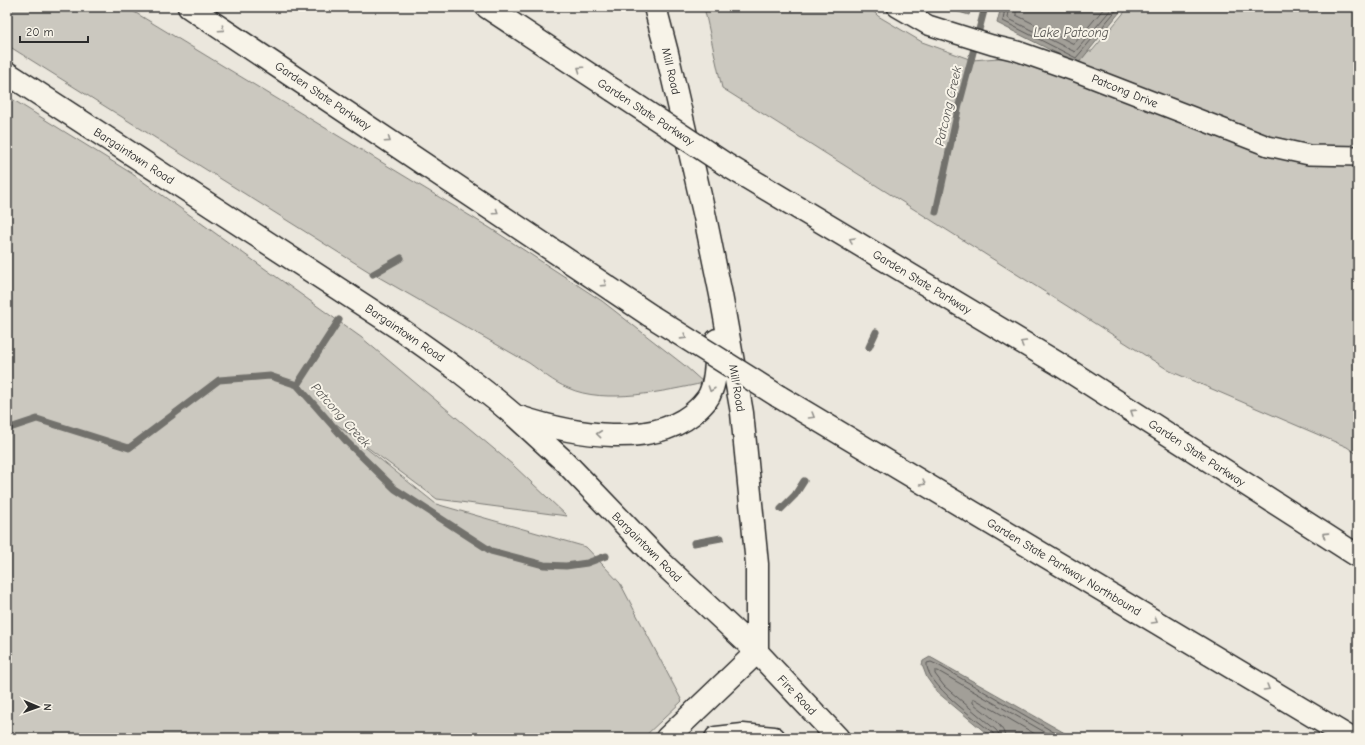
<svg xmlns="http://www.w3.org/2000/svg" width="1365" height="745" font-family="'Comic Neue',sans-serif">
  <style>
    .green { fill: #cbc8bf; stroke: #7b7a75 }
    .water { fill: #a29f98; stroke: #72716c }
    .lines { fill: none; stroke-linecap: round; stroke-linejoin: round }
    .shore { stroke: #5b5957; stroke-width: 1 }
    .stream { stroke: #72716c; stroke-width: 7 }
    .street-casing { stroke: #2b2b2b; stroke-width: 22 }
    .secondary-casing { stroke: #2b2b2b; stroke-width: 25 }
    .highway-casing { stroke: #2b2b2b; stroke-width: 25 }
    .street { stroke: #f7f3e8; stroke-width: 19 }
    .secondary { stroke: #f7f3e8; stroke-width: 22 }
    .highway { stroke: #f7f3e8; stroke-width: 22 }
    .highway-bridge-casing { stroke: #2b2b2b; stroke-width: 25; stroke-linecap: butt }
    .highway-bridge { stroke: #f7f3e8; stroke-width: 22 }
    .oneway { stroke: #918f8a }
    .labels { text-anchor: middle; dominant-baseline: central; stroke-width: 4; stroke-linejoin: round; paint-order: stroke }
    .street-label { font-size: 12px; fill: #2b2b2b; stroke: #f7f3e8 }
    .water-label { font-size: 13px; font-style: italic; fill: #555451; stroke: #f7f3e8 }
  </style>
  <rect width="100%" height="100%" fill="#ebe7dd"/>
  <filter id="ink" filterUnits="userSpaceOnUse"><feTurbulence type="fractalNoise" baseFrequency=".025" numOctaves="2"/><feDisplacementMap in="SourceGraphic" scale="8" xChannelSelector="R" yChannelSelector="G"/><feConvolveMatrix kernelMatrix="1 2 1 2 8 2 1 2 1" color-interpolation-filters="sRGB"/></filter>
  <g filter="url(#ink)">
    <path class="green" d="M7,7H126L490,228L602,301L684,365L704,383C665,391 605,405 568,388C553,382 542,372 529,363L368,271L7,45Z
      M704,7H869L878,16L922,42L972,60L1092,51L1127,9L1131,7H1358V455L1347,447L1170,371L722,88Z
      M7,96L131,173L362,338L513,465L567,516L437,499L336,424L436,504L586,547L620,583L682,701L643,738H7Z"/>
    <path class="water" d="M942,7H971L969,15Z
      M1001,7H1124L1078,64L997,23Z
      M930,657L1063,732L1067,735L1068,738H992L937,692L927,678L924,670L922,665L923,661Z"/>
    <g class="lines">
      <path class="shore" d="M1005,7L1003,21L1076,58L1119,7
        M1010,7L1008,17L1009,19L1075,52L1113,7
        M1016,7V15L1074,44L1105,7
        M994,738L993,733C978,721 924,683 927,663L931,662L938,665L1064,738
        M999,738V734L996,730L944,686L935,674V671H938L1055,738
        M1005,738C1005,724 983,712 973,703V699H975L1042,738"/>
      <path class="stream" d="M936,212L959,105L985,7
        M373,274L401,258
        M869,347L876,332
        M297,385L339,320
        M7,429L37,419L129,448L219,380L270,376L297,385L347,442L395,489L491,551L544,565L566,566L587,563L606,556
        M781,509L795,495L804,481
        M694,543L721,538"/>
      <g class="street-casing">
        <path id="street" d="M897,7L928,25L992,45L1017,51L1074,71L1268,146L1309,155L1358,156"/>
      </g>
      <g class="secondary-casing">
        <path id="secondary" d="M655,7L667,53L705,217L721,295L742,413L757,564V652L667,738
          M7,73L400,329L455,368L496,400L515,416L564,461L661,562L757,652L838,738
          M519,417C570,434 657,451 699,408C704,403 709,398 711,391C717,376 716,356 717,340
          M716,738L743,735L774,738"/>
      </g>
      <g class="highway-casing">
        <path id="highway" d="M189,7L651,316
          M487,7L613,90
          M725,164L1057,363L1358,556
          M778,396L1350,738"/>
      </g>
      <use href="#street" class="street"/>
      <use href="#secondary" class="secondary"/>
      <use href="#highway" class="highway"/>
      <g class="highway-bridge-casing">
        <path id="highway-bridge" d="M613,90L725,164
          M651,316L778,396"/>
      </g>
      <use href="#highway-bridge" class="highway-bridge"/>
    </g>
    <defs><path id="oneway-chevron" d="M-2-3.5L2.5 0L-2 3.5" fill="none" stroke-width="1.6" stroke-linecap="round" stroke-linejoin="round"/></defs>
    <g class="oneway">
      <use href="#oneway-chevron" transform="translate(222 29) rotate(34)"/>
      <use href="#oneway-chevron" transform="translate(580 69) rotate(-146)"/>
      <use href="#oneway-chevron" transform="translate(388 140) rotate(34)"/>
      <use href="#oneway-chevron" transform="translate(496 212) rotate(34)"/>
      <use href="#oneway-chevron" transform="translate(852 240) rotate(-149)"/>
      <use href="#oneway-chevron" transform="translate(604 284) rotate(34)"/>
      <use href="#oneway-chevron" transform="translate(684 337) rotate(32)"/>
      <use href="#oneway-chevron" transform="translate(1023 343) rotate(-149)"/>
      <use href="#oneway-chevron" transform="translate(711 389) rotate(109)"/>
      <use href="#oneway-chevron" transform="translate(1133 412) rotate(-147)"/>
      <use href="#oneway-chevron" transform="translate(812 416) rotate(31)"/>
      <use href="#oneway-chevron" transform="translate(599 434) rotate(-174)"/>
      <use href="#oneway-chevron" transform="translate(923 483) rotate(31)"/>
      <use href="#oneway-chevron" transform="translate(1325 535) rotate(-147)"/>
      <use href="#oneway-chevron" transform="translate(1155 621) rotate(31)"/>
      <use href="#oneway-chevron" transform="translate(1267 688) rotate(31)"/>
    </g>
  </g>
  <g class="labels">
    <g class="street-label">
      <text transform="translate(671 71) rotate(77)">Mill Road</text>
      <text transform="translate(1125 91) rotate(22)">Patcong Drive</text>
      <text transform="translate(323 96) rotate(34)">Garden State Parkway</text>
      <text transform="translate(646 112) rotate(33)">Garden State Parkway</text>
      <text transform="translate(134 156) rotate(33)">Bargaintown Road</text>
      <text transform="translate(922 282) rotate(31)">Garden State Parkway</text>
      <text transform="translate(405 333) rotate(34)">Bargaintown Road</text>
      <text transform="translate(737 388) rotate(80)">Mill Road</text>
      <text transform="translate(1197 453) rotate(33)">Garden State Parkway</text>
      <text transform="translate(647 547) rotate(45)">Bargaintown Road</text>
      <text transform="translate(1064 567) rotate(31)">Garden State Parkway Northbound</text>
      <text transform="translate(797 695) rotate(46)">Fire Road</text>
    </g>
    <g class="water-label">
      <text x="1071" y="32">Lake Patcong</text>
      <text transform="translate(948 106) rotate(-77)">Patcong Creek</text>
      <text transform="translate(341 415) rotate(48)">Patcong Creek</text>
    </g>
  </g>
  <rect width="1365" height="745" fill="none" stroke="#f7f3e8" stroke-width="24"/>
  <rect x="12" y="12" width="1341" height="721" fill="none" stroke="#2b2b2b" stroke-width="1.5" filter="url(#ink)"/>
  <g transform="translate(38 707) rotate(92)" stroke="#f7f3e8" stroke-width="3" paint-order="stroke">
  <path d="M0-3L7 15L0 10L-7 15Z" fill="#2b2b2b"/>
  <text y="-6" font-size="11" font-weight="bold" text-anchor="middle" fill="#2b2b2b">N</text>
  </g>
  <path d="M20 36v6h68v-6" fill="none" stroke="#2b2b2b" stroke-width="2"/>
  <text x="26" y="36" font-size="12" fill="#2b2b2b" stroke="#f7f3e8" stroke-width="3" paint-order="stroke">20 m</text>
</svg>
